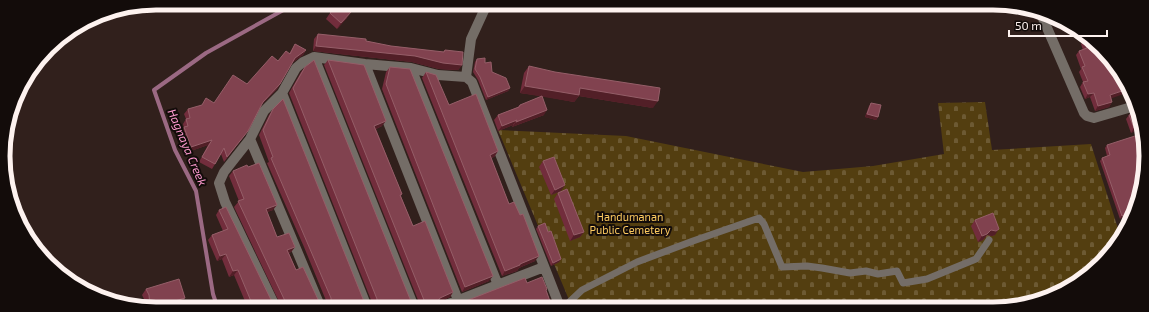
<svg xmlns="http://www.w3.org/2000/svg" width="1149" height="312" font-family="'Exo 2',sans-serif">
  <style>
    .cemetery { fill: url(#cemetery-stones) }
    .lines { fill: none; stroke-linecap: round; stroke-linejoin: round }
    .stream { stroke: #9b6983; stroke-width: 4 }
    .service { stroke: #746d67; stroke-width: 7 }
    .minor { stroke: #746d67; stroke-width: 10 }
    .wall { fill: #722d3c }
    .shaded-wall { fill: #521f27 }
    .building { fill: #81424f; stroke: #955e68 }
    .labels { text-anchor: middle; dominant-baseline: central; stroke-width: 4; stroke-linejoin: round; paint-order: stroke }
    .park-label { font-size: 11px; fill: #fdcb60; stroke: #130c0a }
    .water-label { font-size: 12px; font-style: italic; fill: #fe9ad0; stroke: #130c0a }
    .rim { fill: none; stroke: #fdf2ef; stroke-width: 5 }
  </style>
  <defs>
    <pattern id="cemetery-stones" width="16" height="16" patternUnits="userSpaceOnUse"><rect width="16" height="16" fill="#533e10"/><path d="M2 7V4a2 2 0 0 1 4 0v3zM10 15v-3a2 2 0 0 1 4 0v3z" fill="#6d5a33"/></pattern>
  </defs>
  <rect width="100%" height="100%" fill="#31201c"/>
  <path class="cemetery" d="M985,102L992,150L1091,144L1121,238L1094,271L1060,293L1013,308L572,307L498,130L626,136L803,172L873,166L944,154L938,103Z"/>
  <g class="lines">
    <path class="stream" d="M217,306L213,294L196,191L175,150L154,90L206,53L296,3"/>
    <path class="service" d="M564,307L582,290L637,262L693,241L759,218L764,224L782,267L807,266L822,268L850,273L866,271L878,274L897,271L903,283L927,279L976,259L989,240"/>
    <path class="minor" d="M1041,14L1084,113L1087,116L1094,118L1135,106
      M314,57L414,307
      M365,64L458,300
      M411,68L498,285
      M466,77L471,39L487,4
      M282,93L367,307
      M250,139L318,301
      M275,306L225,202L219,183L224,172L250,139L264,111L282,93L296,68L303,62L314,57L365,64L411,68L438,75L466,77L472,82L560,307
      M441,307L544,267"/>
  </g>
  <path class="wall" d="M330,13L347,18L337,29L326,19Z
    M318,34L366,41L391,46L443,52L445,50L462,65L458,70L439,69L412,62L313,51L314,39Z
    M1084,40L1112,102L1109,107L1095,111L1090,97L1085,99L1080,87L1083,82L1079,72L1081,69L1076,55L1079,51L1083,50L1081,44Z
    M295,44L306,50L303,55L293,62L277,89L261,105L244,136L224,162L221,154L212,169L199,162L208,145L188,152L181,131L184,128L183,124L186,119L184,114L188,109L214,103L247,84L278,61L289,54Z
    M477,59L485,63L492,72L510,88L508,91L486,100L478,80L473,72L475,62Z
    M328,60L382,126L376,129L402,194L401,196L413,226L453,292L450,297L438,302L440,307H430L429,306L427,307H420V305L324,65Z
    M529,66L653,108L579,96L574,102L542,96L544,115L512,127L513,125L498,131L494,120L498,115L518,107L520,105L542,96L520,93L524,73Z
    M305,67L412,304L414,307H373V305L289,93L301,72Z
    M390,67L489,281L462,292L382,89L386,72Z
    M426,72L449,105L498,151L494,157L491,158L509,204L535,261L519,268L517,271L502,276L422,78Z
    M871,103L878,117L876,120L865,117L869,106Z
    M273,109L365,304L327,306V303L304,247L267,163L269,162L259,135L269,115Z
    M1129,115L1143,126L1131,133L1126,119Z
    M1107,145L1143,186L1120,219L1100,161L1102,158L1107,156L1105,148Z
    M543,161L561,191L551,195L539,167Z
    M248,167L273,210L267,212L277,237L295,247L291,252L289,253L296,270L321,306H281L234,207L239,201L229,176L233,171Z
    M558,193L584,232L580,237L570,241L554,199Z
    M219,210L273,304L275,306H278H247L234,275L229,277L222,259L217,261L208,240L212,235L223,231L216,215Z
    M975,220L995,235L992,236L987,235L983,240L978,242L971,226Z
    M538,226L561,259L559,262L551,266L536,229Z
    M527,283L546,291L552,307H450Z
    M146,289L185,298L181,303L172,306H145V301L142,295Z"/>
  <path class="shaded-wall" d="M351,12L347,18L337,29L341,23Z
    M316,46L415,56L462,65L458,70L439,69L412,62L313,51Z
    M306,50L303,55L292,63L295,58Z
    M280,84L277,89L259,107L263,102Z
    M525,86L580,88L658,101L653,108L579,96L574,102L520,93Z
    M510,88L508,91L486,100L488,97Z
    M1128,89L1129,92L1107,100L1110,95Z
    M1094,93L1090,97L1085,99L1088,94Z
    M1112,102L1109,107L1095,111L1098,106Z
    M547,110L544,115L512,127L516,122Z
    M867,114L878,117L876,120L865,117Z
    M517,120L513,125L498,131L502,126Z
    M386,121L382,126L371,131L374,126Z
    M1143,125V128L1131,133L1134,128Z
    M212,140L208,145L188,152L191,147Z
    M498,151L494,157L486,160L490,155Z
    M565,185L561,191L551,195L555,190Z
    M277,205L273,210L262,214L266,209Z
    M1133,212L1132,214L1120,219L1122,216Z
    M999,229L995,235L992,236L987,235L983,240L978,242L982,236L991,230Z
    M584,232L580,237L570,241L574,235Z
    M295,247L291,252L283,255L287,250Z
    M226,254L222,259L217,261L220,256Z
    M539,256L535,261L519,268L517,271L502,276L505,271L520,264Z
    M561,259L559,262L551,266L553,263Z
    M238,270L234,275L229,277L233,271Z
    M493,276L489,281L462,292L465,287Z
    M453,292L450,297L436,303L440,298Z
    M185,298L181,303L172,306H161L162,305Z
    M433,301L429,306L427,307H422L423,305Z
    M497,304L495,307H490Z"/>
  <path class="building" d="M339,4H342L351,12L341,23L330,13Z
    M318,34L366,39V41L391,46L444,52L445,50L463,52L462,65L443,63L415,56L316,46Z
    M1088,38L1120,71L1128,89L1110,95L1112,102L1098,106L1094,93L1088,94L1083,82L1088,81L1082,67L1085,66L1079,51L1087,48L1084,40Z
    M295,44L306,50L295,58L280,84L263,102L248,131L227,157L224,148L215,164L202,157L212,140L191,147L184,127L188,126L186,119L190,118L188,109L202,105L206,98L214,103L233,75L247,84L272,56L278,61L286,51L290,54Z
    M485,58V63L491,62L492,72L506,78L510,88L488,97L480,77L475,69L477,59Z
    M314,60L412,304L414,307H374L377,303V299L293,88L305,67Z
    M328,60L364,65L386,121L374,126L402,194L400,195L413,226L425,221L453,292L440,298L438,301L440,307H435L433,301L423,305L424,300Z
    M529,66L555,72L660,88L658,101L580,88L579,95L525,86Z
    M390,67L410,69L493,276L465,287L386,84Z
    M426,72L436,75L449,105L476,94L498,151L490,155L509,204L514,202L520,215L523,214L539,256L520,264V265L505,271Z
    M542,96L547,110L516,122L517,120L502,126L498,115L519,107L520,105Z
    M283,99L365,304L368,307L327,306L331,302V298L271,158L273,157L263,130L273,109Z
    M871,103L881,105L878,117L867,114Z
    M1137,112L1143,125L1134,128L1129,115Z
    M1138,135L1143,149V186L1133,212L1122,216L1102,158L1110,155L1107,145Z
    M554,157L565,185L555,190L543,161Z
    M259,163L277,205L266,209L277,237L289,233L295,247L287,250L296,270L303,267L321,306H326H282L284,305L285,301L238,201L244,199L233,171L247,165L248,167Z
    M567,189L584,232L574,235L558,193Z
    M226,207L273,304L275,306H278H253L238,270L233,271L226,254L220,256L212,235L228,229L219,210Z
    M993,213L999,229L996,231L991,230L987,234L982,236L975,220Z
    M545,223L548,232L551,231L561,259L553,263L538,226Z
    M542,277L547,289L546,290L552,307H503V305L498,307L497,304L490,307H450L525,278L527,283Z
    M179,279L185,298L162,305V306H150L149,295L146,289Z"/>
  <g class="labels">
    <g class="park-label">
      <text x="630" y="216">Handumanan<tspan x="630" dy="13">Public Cemetery</tspan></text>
    </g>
    <g class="water-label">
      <text transform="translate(188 147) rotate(67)">Hagnaya Creek</text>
    </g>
  </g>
  <path d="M0 0H1149V312H0ZM156 10H993A146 146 0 0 1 1139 156V156A146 146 0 0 1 993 302H156A146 146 0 0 1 10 156V156A146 146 0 0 1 156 10Z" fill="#130c0a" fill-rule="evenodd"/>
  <path class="rim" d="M156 10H993A146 146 0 0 1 1139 156V156A146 146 0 0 1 993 302H156A146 146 0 0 1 10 156V156A146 146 0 0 1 156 10Z"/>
  <path d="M1009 30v6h98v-6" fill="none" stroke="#fdf2ef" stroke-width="2"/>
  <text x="1015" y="30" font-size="12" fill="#fdf2ef" stroke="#130c0a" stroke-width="3" paint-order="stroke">50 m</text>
</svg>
